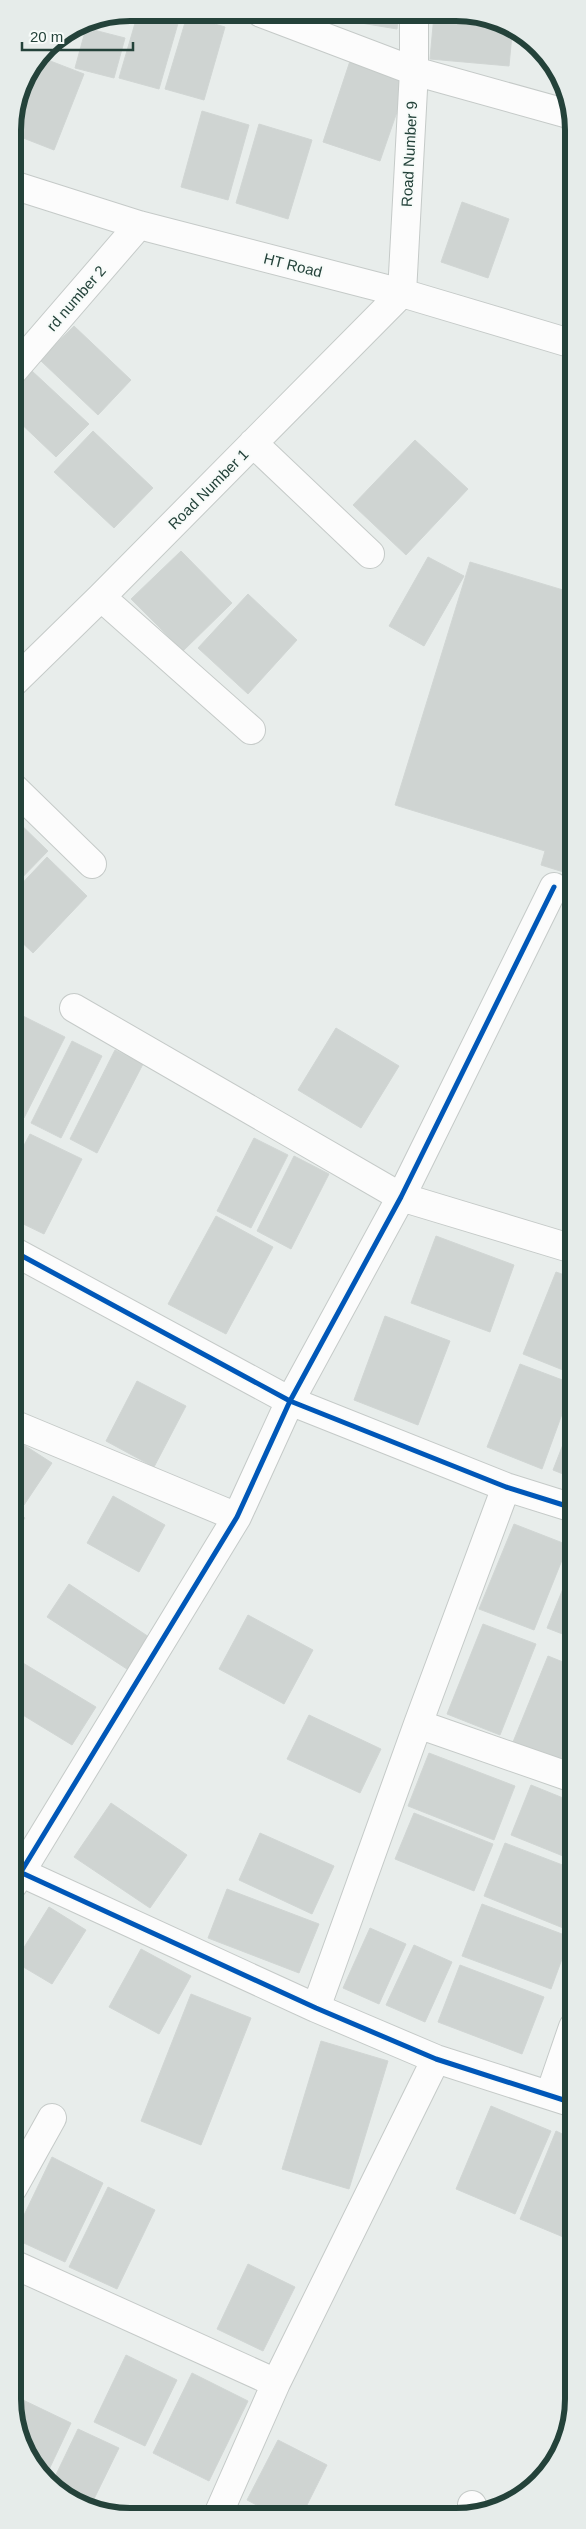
<svg xmlns="http://www.w3.org/2000/svg" width="586" height="2529" font-family="Helvetica,sans-serif">
  <style>
    .building { fill: #cfd4d2; stroke: #d1d6d4 }
    .lines { fill: none; stroke-linecap: round; stroke-linejoin: round }
    .minor-casing { stroke: #c5cac8; stroke-width: 30 }
    .minor { stroke: #fcfcfc; stroke-width: 28 }
    .cycleway-casing { stroke: #f7fbf9; stroke-width: 8 }
    .cycleway { stroke: #0057b8; stroke-width: 5 }
    .labels { text-anchor: middle; dominant-baseline: central; stroke-width: 4; stroke-linejoin: round; paint-order: stroke }
    .street-label { font-size: 15px; fill: #24423a; stroke: #f7fbf9 }
    .rim { fill: none; stroke: #24423a; stroke-width: 6 }
  </style>
  <rect width="100%" height="100%" fill="#e8edeb"/>
  <path class="building" d="M138,13H181L159,89L119,78Z
    M310,14H345L343,23L310,17Z
    M351,14H399L397,29L349,21Z
    M434,15H479L512,34L509,66L430,59Z
    M187,16L225,27L204,100L165,89Z
    M86,28L125,38L114,78L75,68Z
    M40,57L84,74L54,150L13,134V126Z
    M350,61L408,80L380,161L323,142Z
    M202,111L249,125L228,200L181,187Z
    M259,124L312,140L288,219L236,203Z
    M462,202L509,219L488,278L441,262Z
    M74,326L131,380L98,415L40,360Z
    M32,371L89,424L56,457L13,416V391Z
    M93,431L153,488L114,528L54,472Z
    M415,440L468,489L406,555L353,505Z
    M181,551L232,603L183,651L131,599Z
    M428,557L464,576L424,646L389,626Z
    M470,562L573,593V875L541,865L545,851L395,805Z
    M248,594L297,640L248,694L198,648Z
    M13,817L48,851L13,887Z
    M47,857L87,896L33,953L13,934V893Z
    M15,1012L65,1037L24,1118L13,1112V1016Z
    M336,1028L399,1066L361,1128L298,1090Z
    M72,1041L102,1056L61,1138L31,1123Z
    M115,1050L143,1064L97,1153L70,1139Z
    M30,1134L82,1159L44,1234L13,1219V1166Z
    M254,1138L288,1155L251,1228L217,1211Z
    M294,1156L329,1174L291,1249L257,1231Z
    M216,1216L273,1247L226,1334L168,1304Z
    M436,1236L514,1265L490,1332L411,1303Z
    M556,1272L573,1278V1374L523,1354Z
    M385,1316L450,1341L418,1425L354,1400Z
    M520,1364L573,1384L542,1469L487,1447Z
    M137,1381L186,1406L154,1467L106,1441Z
    M573,1419V1478L553,1470Z
    M13,1438L52,1463L24,1505L13,1498Z
    M113,1496L165,1525L139,1572L87,1543Z
    M13,1510L25,1518L13,1535Z
    M514,1524L568,1545L534,1630L479,1609Z
    M573,1564V1638L547,1628Z
    M69,1584L152,1639L130,1671L47,1617Z
    M248,1615L313,1650L284,1704L219,1669Z
    M483,1624L536,1644L500,1735L447,1714Z
    M548,1656L573,1666V1730L560,1761L513,1742Z
    M13,1657L96,1707L72,1745L13,1709Z
    M309,1715L381,1749L360,1793L287,1759Z
    M429,1753L515,1786L494,1840L408,1806Z
    M531,1785L573,1802V1860L511,1835Z
    M111,1803L187,1855L150,1908L74,1857Z
    M414,1813L493,1844L474,1891L395,1859Z
    M260,1833L334,1866L312,1914L239,1880Z
    M505,1843L573,1869V1932L484,1896Z
    M227,1889L319,1924L299,1973L208,1938Z
    M482,1904L570,1937L551,1989L462,1956Z
    M49,1907L86,1930L52,1984L15,1962Z
    M370,1928L406,1944L379,2004L343,1988Z
    M414,1945L452,1962L425,2022L386,2005Z
    M141,1949L191,1976L159,2034L109,2007Z
    M460,1965L544,1997L522,2054L438,2022Z
    M191,1994L251,2018L201,2145L141,2121Z
    M321,2041L388,2061L349,2189L282,2169Z
    M491,2106L551,2131L515,2214L456,2189Z
    M556,2131L573,2139V2241L520,2219Z
    M52,2157L103,2183L65,2262L13,2238Z
    M108,2187L155,2210L117,2289L69,2267Z
    M248,2264L295,2287L263,2351L217,2329Z
    M126,2355L177,2380L145,2446L94,2422Z
    M192,2373L248,2401L209,2481L153,2453Z
    M23,2400L71,2423L45,2478L42,2477L15,2418Z
    M78,2429L119,2448L91,2505L52,2483Z
    M278,2440L327,2465L302,2515H276L247,2500Z
    M194,2510L197,2514H184Z"/>
  <g class="lines">
    <g class="minor-casing">
      <path id="minor" d="M261,13L414,71L572,115
        M13,185L139,225L402,293L573,344
        M402,293L414,71V14
        M13,371L139,225
        M253,443L370,554
        M101,597L251,730
        M13,683L101,597L402,293
        M13,787L92,864
        M74,1008L401,1197L573,1249
        M13,1251L290,1401L506,1487L573,1508
        M13,1424L237,1517
        M418,1724L573,1778
        M22,1873L316,2008L436,2059L573,2103
        M13,1885L237,1517L290,1401L401,1197L554,887
        M316,2008L418,1724L506,1487
        M550,2094L573,2027
        M13,2188L52,2118
        M13,2264L276,2383
        M472,2505L476,2514
        M223,2515L220,2510L276,2383L436,2059"/>
    </g>
    <use href="#minor" class="minor"/>
    <g class="cycleway-casing">
      <path id="cycleway" d="M13,1251L290,1401L506,1487L573,1508
        M22,1873L316,2008L436,2059L573,2103
        M13,1885L237,1517L290,1401L401,1197L554,887"/>
    </g>
    <use href="#cycleway" class="cycleway"/>
  </g>
  <g class="labels">
    <g class="street-label">
      <text transform="translate(409 154) rotate(-87)">Road Number 9</text>
      <text transform="translate(293 265) rotate(14)">HT Road</text>
      <text transform="translate(76 298) rotate(-49)">rd number 2</text>
      <text transform="translate(208 489) rotate(-45)">Road Number 1</text>
    </g>
  </g>
  <path d="M0 0H586V2529H0ZM130 21H456A109 109 0 0 1 565 130V2399A109 109 0 0 1 456 2508H130A109 109 0 0 1 21 2399V130A109 109 0 0 1 130 21Z" fill="#e6ecea" fill-rule="evenodd"/>
  <path class="rim" d="M130 21H456A109 109 0 0 1 565 130V2399A109 109 0 0 1 456 2508H130A109 109 0 0 1 21 2399V130A109 109 0 0 1 130 21Z"/>
  <path d="M22 42v8h111v-8" fill="none" stroke="#24423a" stroke-width="2.5"/>
  <text x="30" y="42" font-size="15" fill="#24423a" stroke="#f7fbf9" stroke-width="4" paint-order="stroke">20 m</text>
</svg>
